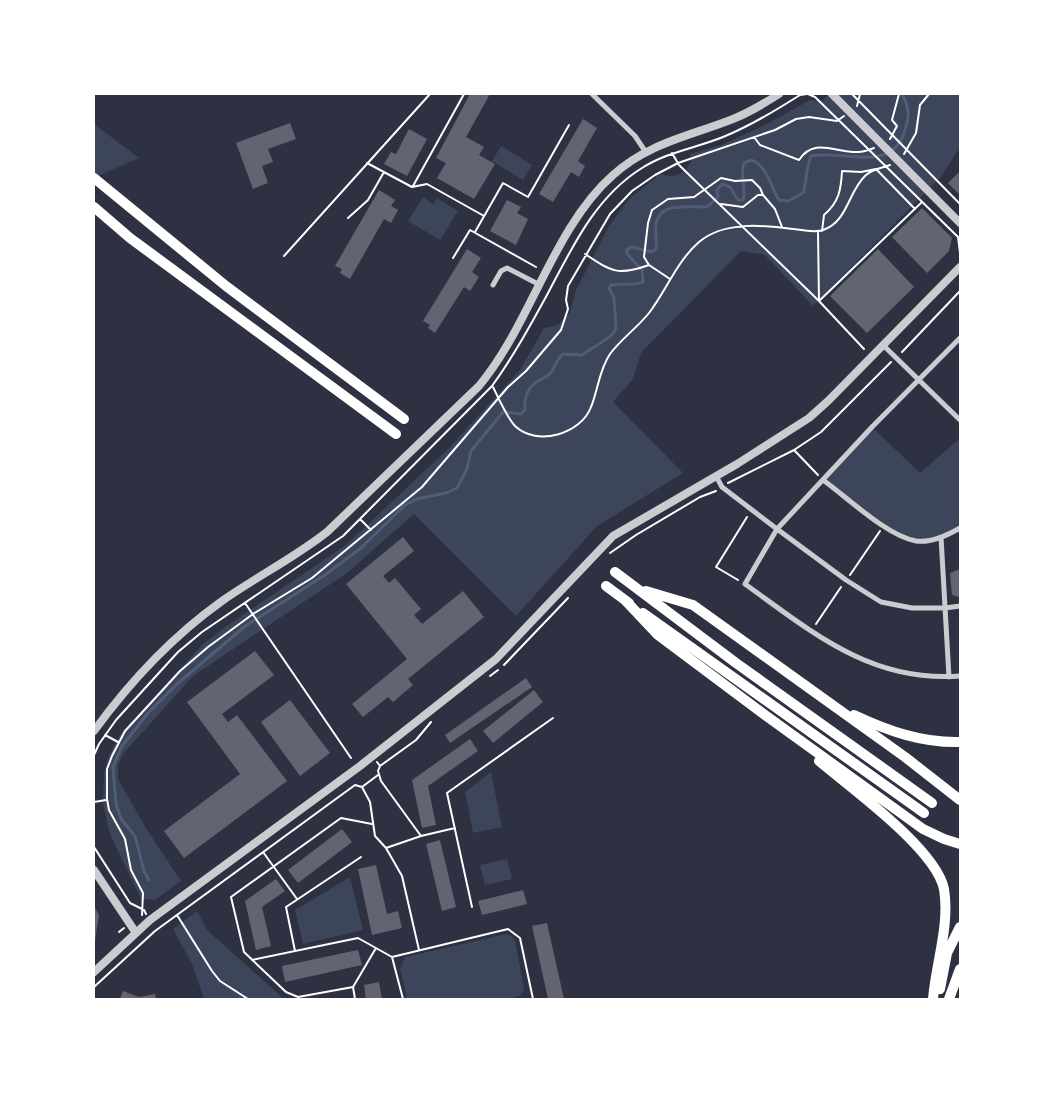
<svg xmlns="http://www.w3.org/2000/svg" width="1054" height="1093" font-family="Montserrat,sans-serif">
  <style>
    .green { fill: #3c4559 }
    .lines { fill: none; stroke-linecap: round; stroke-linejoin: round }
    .stream { stroke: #4f5d75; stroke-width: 3 }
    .building { fill: #626471 }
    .path { stroke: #fff; stroke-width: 2 }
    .minor { stroke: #caccd0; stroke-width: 5 }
    .tertiary { stroke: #caccd0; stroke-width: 8 }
    .trunk { stroke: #fff; stroke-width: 10 }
  </style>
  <rect width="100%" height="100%" fill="#2d3142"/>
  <path class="green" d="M829,94H960V147L941,177L813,306L765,255L741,251L641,353L633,379L613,402L683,473L597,526L516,616L414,514L347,573L193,676L123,754L118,765V779L146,828L181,881L155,900L141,899L110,834L103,804L104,773L109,755L120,735L203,644L228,625L346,545L448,449L520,370L544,328L558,325L570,312L576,290L609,226L629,199L660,174C675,178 684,175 691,162L690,154L721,145L763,126L810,100L821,102Z
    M94,124L139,158L98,176L94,172Z
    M501,146L532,165L523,180L492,161Z
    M423,197L433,204L437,198L458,211L440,240L408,221Z
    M872,427L920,473L960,438V528C952,533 926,543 916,540C887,534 848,498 823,480Z
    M491,772L502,827L473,833L465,792Z
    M507,859L512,879L485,885L480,865Z
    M350,877L363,930L303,944L295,910Z
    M197,911L207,930L284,999H204L192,964L173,929Z
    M506,934L510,935L515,940L524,989L520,996L509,999H407L400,968L405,957Z"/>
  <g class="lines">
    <path class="stream" d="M149,880L144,871L135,836L121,819L116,804L113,767L122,746L148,713L177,684L244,627L325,575L361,548L405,505L417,499L446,493L457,488L467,469L471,451L503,412L521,414L525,410C524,397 528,386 540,380C543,378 548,376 550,374C555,367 556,360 563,354L582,355L611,336L616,329L614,298L609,288L611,285C621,283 634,286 643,282L642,270L627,254V249L632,247L652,252L656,249C657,241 655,233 656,225C659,200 690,208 707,207L718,197L717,190L722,184L730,187L738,200H743C747,188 739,176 744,163L751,160C768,166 770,186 779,200L788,201L803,193C807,180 806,168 811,156C844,149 892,175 905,130C910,115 909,107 902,94"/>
  </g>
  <path class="building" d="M470,94H490L466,137L484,147L479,155L495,164L474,199L437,178L446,163L436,158Z
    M583,119L597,128L578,161L585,166L579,177L571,172L553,202L539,194Z
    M290,123L296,139L268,149L273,162L262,166L268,183L253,189L236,143Z
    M409,129L427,139L407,176L384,164L391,152L396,154Z
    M960,171V195L948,183Z
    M379,190L395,200L391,206L398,210L391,223L384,219L350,279L340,273L342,269L335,266Z
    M507,200L521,207L517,213L528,219L516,245L490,231Z
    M922,208L952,238L949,251L927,273L892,237Z
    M467,249L481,258L472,272L479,277L470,291L464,287L435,333L428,328L430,325L423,321Z
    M878,249L914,287L867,333L830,296Z
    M403,537L414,551L383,576L389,583L395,578L421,609L414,615L422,624L463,591L484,617L408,679L413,685L393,702L388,697L363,717L352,704L407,659L346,584Z
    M960,569V597H959L952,595L950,573Z
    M255,651L274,675L222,714L228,722L237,715L287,781L184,858L164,831L240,774L187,702Z
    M526,678L532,687L450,743L445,735Z
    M534,690L543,702L493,743L483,731Z
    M290,700L330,753L300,776L261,722Z
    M470,739L478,751L428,786L436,825L422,828L412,780Z
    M342,829L352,842L298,883L288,870Z
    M440,840L456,907L442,911L426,844Z
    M376,865L387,914L398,911L402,928L372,935L358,869Z
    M276,879L285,891L262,907L271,946L256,950L245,901Z
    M523,890L527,904L482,915L478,901Z
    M94,906L99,915L95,940H94Z
    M547,923L564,999H548L532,926Z
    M358,950L362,965L285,982L282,966Z
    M379,982L382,999H366L364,985Z
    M123,991L139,997L155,994L156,999H120Z"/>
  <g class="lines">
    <path class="path" d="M808,94L815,97L958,237L960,253
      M852,94L960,204
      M857,106L860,94
      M754,137L760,145L799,160C814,137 836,153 858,152C863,152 869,150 874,148
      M890,139L897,126L892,120L899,94
      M672,153L679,165L819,301L864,349
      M904,154L916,133L920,105L929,94
      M367,163L412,187L427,184L484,216
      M413,186L464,94
      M721,204L743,207L758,195H763L775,209L782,227
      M348,218L368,200L384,172
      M822,231L824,215C839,202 841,190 842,171L861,172L876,169L915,209
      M475,232L503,183L528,197L569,125
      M818,232L819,301
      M585,254C612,272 618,276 649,265
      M284,256L430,94
      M453,258L470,230L536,267
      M670,279L649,265L644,257L648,223L652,210L668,199L694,197L721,178L735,181L752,180L760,188L763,195
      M819,301L922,202
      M902,352L960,291
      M493,387C499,399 506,416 515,426C537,447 581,434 591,407C598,390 599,370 610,354C621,339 637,328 649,313C666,291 677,261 699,242C724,221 763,225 793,229C802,230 814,233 823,230C848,222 848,191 866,175C873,169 882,168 890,165
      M794,450L818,475
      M728,483L794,450L821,432L891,362
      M360,519L371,530
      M610,553L636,535L700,497L716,491
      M850,575L880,531
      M738,580L716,567L747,517
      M245,603L351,758
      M816,624L841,587
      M504,665L568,598
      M490,676L498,670
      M105,735L118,742
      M94,755L99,744L116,720L178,652L202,632L343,536L492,386C513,357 530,326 547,295C572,248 595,197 642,168C667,152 696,148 723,137C750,126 775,111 800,95L807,94
      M377,762L380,766L378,771L381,781L421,836
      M380,766L416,740L431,722
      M362,787L378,775
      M94,802L106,800
      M94,847L130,903L144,910L146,914
      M386,848L421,836L455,828
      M263,852L297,899
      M472,907L447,793L553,718
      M142,915L143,893L131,870L125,839L109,810L107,799V769L112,756L125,731L180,671L208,647L253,614L312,578L422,487L508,387L526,371L561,330L568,309L566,300L568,286L610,214L632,191L655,175L678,163L775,130L796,119L809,117L837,121L844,116
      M177,915L212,971L220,981L248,999
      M119,932L124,928
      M295,951L286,907L361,857
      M392,957L403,999
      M252,960L358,938L392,957L508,929L520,938L533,999
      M94,987L155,931L355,785L362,787L370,802L375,836L386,848L402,876L419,950
      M353,987L298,997L286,992L244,952L231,897L341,818L372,824
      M355,999L353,987L376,948"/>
    <path class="minor" d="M592,94L635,136L645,151
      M493,285L501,271L507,268L540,285
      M960,338L872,427L777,529L745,584C812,632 871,683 960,676
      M884,346L960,420
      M716,476L722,487L777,529L846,580L881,602L912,608H945L960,606
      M823,480C848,498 887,536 916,541C931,543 948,535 960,528
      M941,537L949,677"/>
    <path class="tertiary" d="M832,94L960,223
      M94,731C129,683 173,636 222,601C256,577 294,558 327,532L479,386C531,324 553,228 613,175C648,143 690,136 733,119C748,113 765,103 779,94
      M94,870L136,933
      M94,972L150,920L360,766L496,659L613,536L737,464L809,418L828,401L960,267"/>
    <path class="trunk" d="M94,178L226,286L404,419
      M94,207L130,238L396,434
      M615,572L736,663L932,803
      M606,586L629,603
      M646,591L693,605L905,757L960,800
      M625,600L658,635L765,715L923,829L944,839L960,844
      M643,613L924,813
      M854,715C888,731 922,743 960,742
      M819,761C851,788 936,849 944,889C950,925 936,963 933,999
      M940,989L947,953L960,927
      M949,999L960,969"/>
  </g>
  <rect width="1054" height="1093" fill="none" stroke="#ffffff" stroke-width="190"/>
</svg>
